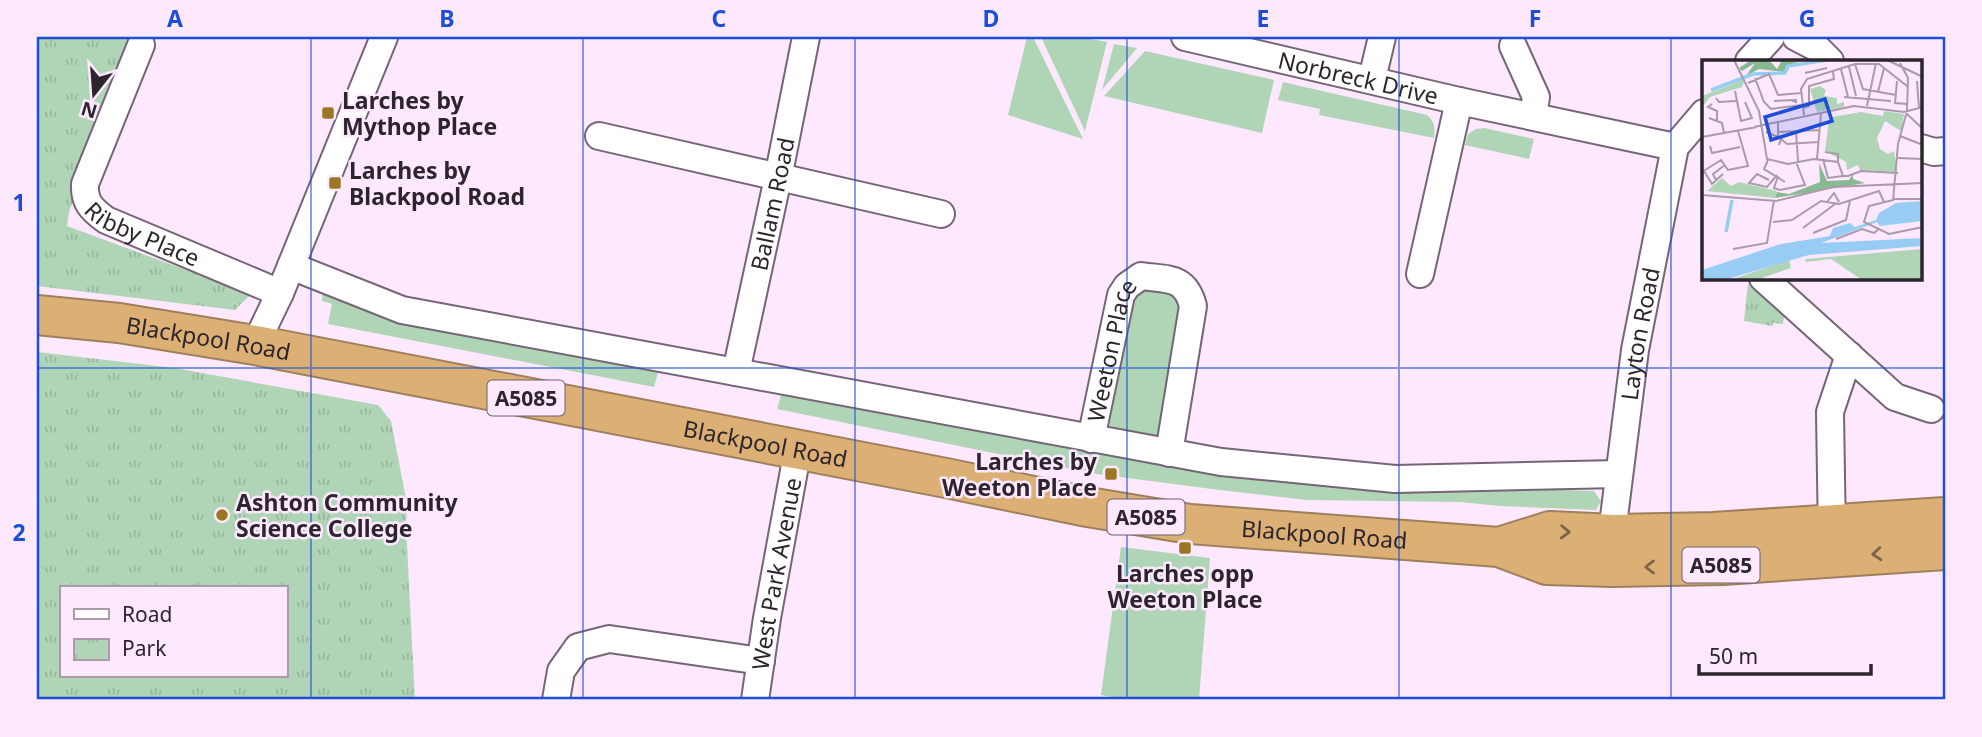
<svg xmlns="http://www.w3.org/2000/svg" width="1982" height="737" font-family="'Noto Sans',sans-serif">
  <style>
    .green { fill: #b0d5b6 }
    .park { fill: url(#park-tufts); fill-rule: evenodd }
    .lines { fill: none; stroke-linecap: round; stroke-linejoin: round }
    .minor-casing { stroke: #766477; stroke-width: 30 }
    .highway-casing { stroke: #9f7f5c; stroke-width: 42 }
    .minor { stroke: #fff; stroke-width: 26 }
    .highway { stroke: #dcb075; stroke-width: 38 }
    .oneway { stroke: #7c644d }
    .grid { fill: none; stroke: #1d4ed8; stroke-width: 2; stroke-opacity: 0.55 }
    .poi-dot { fill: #9c7723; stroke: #fde8fe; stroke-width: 2.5 }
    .labels { text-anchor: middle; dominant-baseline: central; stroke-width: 5; stroke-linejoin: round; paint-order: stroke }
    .shield { fill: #fde8fe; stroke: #6b606c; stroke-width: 2 }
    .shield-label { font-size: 21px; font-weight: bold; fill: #2d252d }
    .street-label { font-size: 23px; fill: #2d252d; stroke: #fde8fe }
    .poi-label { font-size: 23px; font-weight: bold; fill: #2d252d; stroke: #fde8fe; text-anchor: start }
    .inset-river { fill: none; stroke: #97ccf4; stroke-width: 3.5 }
    .inset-road { fill: none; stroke: #aa9aaa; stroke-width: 2 }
    .view { fill: #1d4ed8; fill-opacity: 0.15; stroke: #1d4ed8; stroke-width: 3.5 }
    .inset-edge { fill: none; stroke: #2d252d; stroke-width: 3.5 }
    .neatline { fill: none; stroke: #1d4ed8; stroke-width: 2.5 }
    .grid-label { font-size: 23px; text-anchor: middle; font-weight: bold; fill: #1d4ed8 }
  </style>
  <defs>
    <pattern id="park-tufts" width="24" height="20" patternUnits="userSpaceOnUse" patternTransform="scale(1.75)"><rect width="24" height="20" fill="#b0d5b6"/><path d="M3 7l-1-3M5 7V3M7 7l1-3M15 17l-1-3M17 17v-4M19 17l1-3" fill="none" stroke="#98b79d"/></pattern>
  </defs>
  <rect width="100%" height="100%" fill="#fde8fe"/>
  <path class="green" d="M1027,37H1033L1083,139L1008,115Z
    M1041,37H1081L1107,42L1085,131Z
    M1114,44L1137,48L1102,90Z
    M1145,51L1274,80L1262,133L1104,96Z
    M1283,82L1427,115C1435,122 1435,127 1434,138L1319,115L1320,109L1278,100Z
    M1484,128L1534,139L1529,159L1465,145L1468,134L1476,129Z
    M1145,286L1179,290L1185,301L1162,435C1143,439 1126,433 1109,425L1134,293Z
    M323,290L659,369L654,387L328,324L332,304L322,301Z
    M782,392L1382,484L1594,491L1601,501L1596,510L1500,506L1460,502L1307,500L1212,489L1097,474L777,409Z
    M1121,547L1210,558L1199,700H1129L1101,695Z"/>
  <path class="park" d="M37,37H133L69,212L67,226L251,294L235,310L37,286Z
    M1748,283L1784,317L1783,324L1773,323L1772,326L1744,321Z
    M37,352L175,368L378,405L391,421L407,504L406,527L415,700H37ZM61,588H285V676H61Z"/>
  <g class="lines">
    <g class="minor-casing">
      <g id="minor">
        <path id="s1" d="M1185,37L1459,101L1675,147"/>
        <path d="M1796,37L1817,48L1830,61"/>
        <path id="s2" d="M141,45L85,184C84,202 91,209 106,220L280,293"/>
        <path d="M1513,46L1536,97L1533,116"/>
        <path d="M1749,61L1771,37"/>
        <path d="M1372,79L1382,37"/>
        <path d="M599,136L941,214"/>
        <path d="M1921,148L1934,152L1945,151"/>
        <path d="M291,266L402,310L1221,462L1395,479L1619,474"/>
        <path d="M1420,274L1459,101"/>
        <path d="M1763,278L1895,397L1931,409"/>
        <path d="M255,345L280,293L384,37"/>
        <path id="s3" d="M736,372L778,178L806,37"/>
        <path id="s4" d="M1091,439L1121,295L1127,286L1141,276C1167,280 1185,275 1193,306L1169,453"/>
        <path d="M1832,539L1830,412L1849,355"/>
        <path id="s5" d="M1613,551L1614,517L1635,350L1675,147L1704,113"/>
        <path d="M556,700L561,671L578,647L609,639L761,661"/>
        <path id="s6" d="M755,700L767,618L798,449"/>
      </g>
    </g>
    <g class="highway-casing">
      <g id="highway">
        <path id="s7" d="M37,315L119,323L255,345L946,478L1082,506L1190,524L1499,547L1547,565L1612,567L1723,565L1945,550"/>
        <path d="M1499,547L1550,531L1614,534L1713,532L1945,517"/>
      </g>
    </g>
    <use href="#minor" class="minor"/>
    <use href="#highway" class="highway"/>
  </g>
  <defs><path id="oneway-chevron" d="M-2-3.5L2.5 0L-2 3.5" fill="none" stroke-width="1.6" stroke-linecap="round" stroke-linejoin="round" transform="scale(1.75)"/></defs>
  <g class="oneway">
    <use href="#oneway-chevron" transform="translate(1565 532) rotate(2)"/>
    <use href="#oneway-chevron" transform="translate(1877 554) rotate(175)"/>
    <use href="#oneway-chevron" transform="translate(1650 567) rotate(180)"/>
  </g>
  <path class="grid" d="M311,37V700M583,37V700M855,37V700M1127,37V700M1399,37V700M1671,37V700M37,368H1945"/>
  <g class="poi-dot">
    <rect x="321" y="106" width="14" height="14" rx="3.5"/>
    <rect x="328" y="176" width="14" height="14" rx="3.5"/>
    <rect x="1104" y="467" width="14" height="14" rx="3.5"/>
    <circle cx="222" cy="515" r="7"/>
    <rect x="1178" y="541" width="14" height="14" rx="3.5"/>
  </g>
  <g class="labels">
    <g class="shield">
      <rect x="487.5" y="380.5" width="77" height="35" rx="5"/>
      <rect x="1107.5" y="499.5" width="77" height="35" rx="5"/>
      <rect x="1682.5" y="547.5" width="77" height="35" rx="5"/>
    </g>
    <g class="shield-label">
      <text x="526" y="398">A5085</text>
      <text x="1146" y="517">A5085</text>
      <text x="1721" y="565">A5085</text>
    </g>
    <g class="street-label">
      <text stroke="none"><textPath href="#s1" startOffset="178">Norbreck Drive</textPath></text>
      <text stroke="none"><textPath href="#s3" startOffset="172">Ballam Road</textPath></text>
      <text stroke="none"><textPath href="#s2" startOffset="233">Ribby Place</textPath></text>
      <text stroke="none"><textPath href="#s5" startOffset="219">Layton Road</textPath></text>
      <text stroke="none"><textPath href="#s7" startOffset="173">Blackpool Road</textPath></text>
      <text stroke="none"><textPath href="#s4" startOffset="91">Weeton Place</textPath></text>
      <text stroke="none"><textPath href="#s7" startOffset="740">Blackpool Road</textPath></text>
      <text stroke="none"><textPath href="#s7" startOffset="1307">Blackpool Road</textPath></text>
      <text stroke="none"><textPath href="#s6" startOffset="128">West Park Avenue</textPath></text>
    </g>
    <g class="poi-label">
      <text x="342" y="100">Larches by<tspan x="342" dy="26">Mythop Place</tspan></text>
      <text x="349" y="170">Larches by<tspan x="349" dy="26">Blackpool Road</tspan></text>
      <text x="1097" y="461" text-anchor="end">Larches by<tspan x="1097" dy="26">Weeton Place</tspan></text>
      <text x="236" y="502">Ashton Community<tspan x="236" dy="26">Science College</tspan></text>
      <text x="1185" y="573" text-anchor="middle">Larches opp<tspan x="1185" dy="26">Weeton Place</tspan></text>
    </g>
  </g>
  <g transform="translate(1702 60)">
    <rect width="220" height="220" fill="#fde8fe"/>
    <path d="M43,19L40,27L8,37L0,47V36ZM20,118L29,126L37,122L75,131L73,138L5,131ZM220,189V220H160L129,199L104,202L103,199ZM87,200L89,208L54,220H28Z" fill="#b0d5b6"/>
    <path d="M49,0H67L75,9L79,2L73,0L97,2L84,6L82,12L57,9L44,16L53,3L40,11L37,8ZM117,103L125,121L147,120L151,114V119L163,123L73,138L75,132L87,134L118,122Z" fill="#88ba91"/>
    <path d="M118,26L124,30L122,36L135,38V44L142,42V47L115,52L108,29ZM182,51L202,54L199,71L183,61L175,78L178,89L186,94L192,91L195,112L158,110L156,105L145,110L144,102L123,91L128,52L130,57L159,52L181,56Z" fill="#b0d5b6"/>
    <path d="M220,141V161L178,166L175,162L119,183L220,178V186L107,195L22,220H0V210L79,184L128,176L131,168L148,163L153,167L174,160L177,153L194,143Z" fill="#97ccf4"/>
    <path class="inset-river" d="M9,30L51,14L83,13L86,6L125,0M24,172L30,140"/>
    <path class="inset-road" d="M32,0L57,51L65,99L86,104L112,99L136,102L141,116H147M185,0L221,17M153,4L161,29L194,35M147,7L154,36M139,9L146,37M103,13L125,8M53,18L62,42L69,49L100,45M195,21L193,43L205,44M215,21L217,48M46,23L67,14L76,35M33,31L39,61L50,58L43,42M176,32L182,8M76,35L99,33M142,37L189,41M14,38L17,42L34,41M72,41L94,40V42L89,40M10,44L6,47L15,51V61M165,46L174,3M101,48L107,46V26L132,19L131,12M205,54L221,69M102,55L99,29L105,19L153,4H177L205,26M7,58L20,63L22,73M52,67L152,46L202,52L221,47M94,71L96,101M64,72L76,77V61M77,72L118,70M198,76L221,85M0,77L55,67M77,85L79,79L85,84L116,82M8,86L10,93L38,87M123,92L136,94V102M196,98L221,99M115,99L119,53M121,99L126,118L141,116M66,100L62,109L83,122M2,111L10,124L21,114M0,112L19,100L26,110L46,106L36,71M76,116L72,128L78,130L103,125L94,102M146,116L159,111L196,113M14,120L11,114L23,105M67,120L55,114L47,123L65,127L75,115M0,135L74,141L131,127L221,123M191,139H221M191,140L167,146L162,162L187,174L221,167M191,141L196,84L205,51L206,18L198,3M125,142L132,133L137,142M71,162L90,160L119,141L137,144L177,131L182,142M101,168L133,144M111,173L144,160L148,141M134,179L160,169L172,173L176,170M31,189L65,183L72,140"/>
    <path class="view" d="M123,39L130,61L69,80L63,57Z"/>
    <rect width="220" height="220" class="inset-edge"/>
  </g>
  <rect width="1982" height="737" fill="none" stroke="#fde8fe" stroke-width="77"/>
  <rect x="60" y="586" width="228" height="91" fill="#fde8fe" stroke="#aa9aaa" stroke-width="2"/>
  <rect x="74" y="609" width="35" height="10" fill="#ffffff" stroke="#aa9aaa" stroke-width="2"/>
  <text x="122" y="622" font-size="21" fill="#2d252d">Road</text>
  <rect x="74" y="639" width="35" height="21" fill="url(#park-tufts)" stroke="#aa9aaa" stroke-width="2"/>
  <text x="122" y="656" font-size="21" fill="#2d252d">Park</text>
  <g transform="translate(94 94) rotate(197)" stroke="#fde8fe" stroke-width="5" paint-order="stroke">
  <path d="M0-5L12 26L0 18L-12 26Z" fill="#2d252d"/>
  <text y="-10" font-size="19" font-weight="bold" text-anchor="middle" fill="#2d252d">N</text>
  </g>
  <path d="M1699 664v10h172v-10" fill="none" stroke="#2d252d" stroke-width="3.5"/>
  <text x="1709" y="664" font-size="21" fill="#2d252d" stroke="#fde8fe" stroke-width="5" paint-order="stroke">50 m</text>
  <rect x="38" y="38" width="1906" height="660" class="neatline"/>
  <g class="grid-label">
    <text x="175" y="27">A</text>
    <text x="447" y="27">B</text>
    <text x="719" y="27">C</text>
    <text x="991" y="27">D</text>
    <text x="1263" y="27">E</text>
    <text x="1535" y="27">F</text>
    <text x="1807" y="27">G</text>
    <text x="19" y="211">1</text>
    <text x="19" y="541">2</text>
  </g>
</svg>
